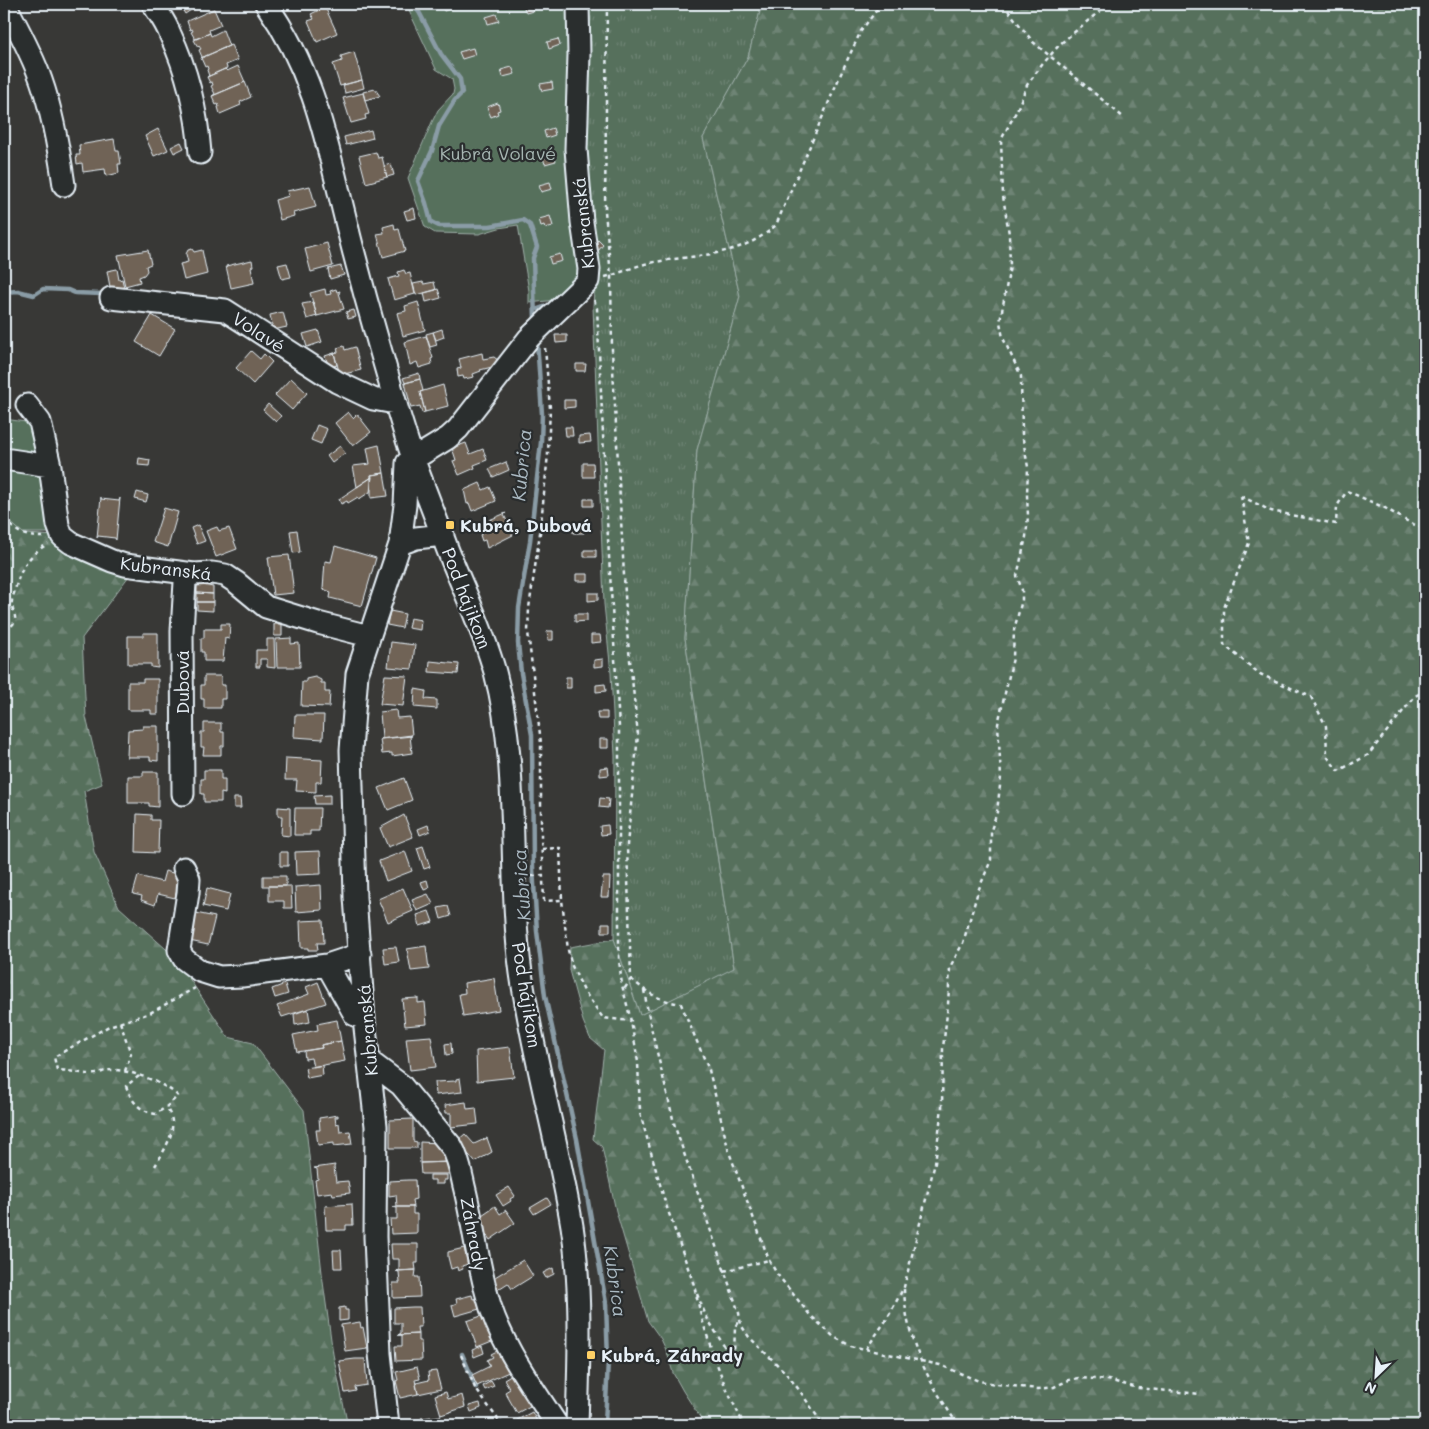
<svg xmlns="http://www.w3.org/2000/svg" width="1429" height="1429" font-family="Mali,sans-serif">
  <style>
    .grass { fill: url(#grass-tufts); stroke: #9fb0aa }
    .forest { fill: url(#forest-firs); stroke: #9fb0aa }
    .garden { fill: #566f5c; stroke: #9fb0aa }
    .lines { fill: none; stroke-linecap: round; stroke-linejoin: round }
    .stream { stroke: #8a9ca6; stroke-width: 4.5 }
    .building { fill: #6f6356; stroke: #e8f1f8 }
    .minor-casing { stroke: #e8f1f8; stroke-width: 25 }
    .path { stroke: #e8f1f8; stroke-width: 2.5; stroke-dasharray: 4 4; stroke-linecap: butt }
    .minor { stroke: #2a2d2e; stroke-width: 21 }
    .poi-dot { fill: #ffd166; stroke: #2a2d2e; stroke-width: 2 }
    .labels { text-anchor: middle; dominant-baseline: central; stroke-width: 4.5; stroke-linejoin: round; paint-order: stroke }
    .park-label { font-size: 18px; fill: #a6b6b2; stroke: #2a2d2e }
    .street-label { font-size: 18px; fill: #e8f1f8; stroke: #2a2d2e }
    .poi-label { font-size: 18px; font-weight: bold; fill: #e8f1f8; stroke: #2a2d2e; text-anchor: start }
    .water-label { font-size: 19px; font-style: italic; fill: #aab9c2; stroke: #2a2d2e }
  </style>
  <defs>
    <pattern id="grass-tufts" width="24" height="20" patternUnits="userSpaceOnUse" patternTransform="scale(1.25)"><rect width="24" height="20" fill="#566f5c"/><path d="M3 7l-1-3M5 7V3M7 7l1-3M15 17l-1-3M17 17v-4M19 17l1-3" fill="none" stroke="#6e8474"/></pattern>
    <pattern id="forest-firs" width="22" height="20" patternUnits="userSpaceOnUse" patternTransform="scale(1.25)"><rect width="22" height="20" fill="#566f5c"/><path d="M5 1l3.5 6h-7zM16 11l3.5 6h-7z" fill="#6e8474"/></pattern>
  </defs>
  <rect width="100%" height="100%" fill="#383836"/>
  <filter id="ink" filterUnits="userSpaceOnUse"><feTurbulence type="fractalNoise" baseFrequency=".02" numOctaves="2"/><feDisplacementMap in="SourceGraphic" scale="10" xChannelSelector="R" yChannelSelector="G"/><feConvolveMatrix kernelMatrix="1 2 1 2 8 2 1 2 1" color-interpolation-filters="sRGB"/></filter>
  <g filter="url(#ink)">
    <path class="grass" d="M583,4H762L748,57L703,138L740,296L697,450L685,638L734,969L640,1015L614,939L615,756L611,673L604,604L593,306L595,277L588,226Z"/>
    <path class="forest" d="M762,4H1425V1425H876L869,1418L860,1425H705L683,1391L673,1373L667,1352L661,1339L648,1321L616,1211L602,1147L593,1139L604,1050L590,1038L583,1021L569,970L570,947L614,939L640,1015L734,968L685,638L697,450L740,296L703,138L748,57Z
      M4,517L26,534L55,536L132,572L82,638L86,717L102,784L84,791L94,852L119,907L175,957L228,1037L253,1043L304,1110L323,1282L333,1354L347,1422H365L367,1425H4Z"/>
    <path class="garden" d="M408,4H573L585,265L565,299L529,303V291L518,225L499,228L479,234L435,233L425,227L408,178L432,122L438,110L453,94L454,89L452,79L436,69L410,13Z
      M4,419L33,423L53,533H23L4,517Z"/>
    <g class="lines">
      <path class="stream" d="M412,4L419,12L441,54L460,79L462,93L455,100L439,126L432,151L418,181L426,203L431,222L439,226H490L523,220L530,225L537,247L533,258L535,320
        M4,292L18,291L34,295L43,289L68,290L75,293L102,294
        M535,310L552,304
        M537,341L542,414L541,442L530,541L519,608L518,643L521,673L532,735L533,868L537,931L545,996L577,1139L606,1303L608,1360L605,1425
        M462,1354L476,1387
        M501,1423V1425"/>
    </g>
    <path class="building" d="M179,4H200L185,14Z
      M441,4H454L455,7L444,11Z
      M532,6L533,11L526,13L524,8Z
      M325,7L337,33L317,42L308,21L314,19L311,14Z
      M214,9L221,25L209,30L210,33L195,39L191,32L193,31L192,29L190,30L187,21Z
      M496,14L499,21L488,24L486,17Z
      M223,30L229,46L201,58L202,57L199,50L201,49L199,46L198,47L194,40L210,33L211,36Z
      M558,39L560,45L549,49L547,42Z
      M231,45L238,60L226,65L227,68L207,77L209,76L207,70L208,69L207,66L205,67L201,58Z
      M473,48L475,55L462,59L459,52Z
      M354,52L362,80L340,86L333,64L342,61L341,56Z
      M238,66L245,82L212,96L215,94L211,86L213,85L212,82L210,83L207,77L225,69L227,71Z
      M512,67L515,74L503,77L501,70Z
      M362,80L364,88L345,93L343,85Z
      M245,82L251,97L240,102L241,105L220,114L218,107H219L218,104L216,105L212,96Z
      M552,82L553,89L542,91L540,84Z
      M375,89L380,96L365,100L363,92Z
      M363,93L369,114L365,115L366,119L351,123L343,98Z
      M498,103L500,110L497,111L498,114L491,117L487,107Z
      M553,128L555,135L546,138L544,131Z
      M158,129L168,150L154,156L145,136Z
      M371,130L373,138L346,145L344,137Z
      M114,139L116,151H119L121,164H118L119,173L106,176L105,169L83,172L82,163L77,164L76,155H80L79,145Z
      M181,142L184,148L174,153L171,147Z
      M376,152L378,158L382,157L387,177L366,183L359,156Z
      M554,154L556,161L545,164L543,158Z
      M391,164L394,175L387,177L384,166Z
      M550,182L552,189L541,192L539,185Z
      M310,186L316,207L293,213L294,216L280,220L275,200L289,196L287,191Z
      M414,208L416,218L407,220L404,211Z
      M550,216L553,226L545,228L544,225L541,226L539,219Z
      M394,224L395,230L399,229L405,251L383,257L377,234L384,233L383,227Z
      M598,240L603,245L598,251L592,246Z
      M327,243L333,266L311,272L305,249Z
      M192,249L194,252L202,250L207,274L184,280L180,264L188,262L186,254L188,250Z
      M148,250L151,264L146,266L147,271L144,275L139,277L140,282L125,286L118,255Z
      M560,254L562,261L551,264L549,257Z
      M252,260L253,266L251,267L254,283L231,288L226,266Z
      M287,263L291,277L282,279L278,265Z
      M341,266L344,275L330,279L328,269Z
      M117,269L119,280L122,279L125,292H111L107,271Z
      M404,270L406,274L410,273L415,294L394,300L388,279L399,276L398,272Z
      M423,282L424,284L434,282L436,290L416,295L413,284Z
      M325,289L326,295L331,294L330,291L336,289L337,292L340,291L339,293L344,309L317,316L310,293Z
      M438,289L441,298L426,302L424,293Z
      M313,302L317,316L307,319L302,304Z
      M418,302L425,330L403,336L397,313L406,311L405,306Z
      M354,310L356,317L348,319L346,312Z
      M283,312L287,327L273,330L270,315Z
      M152,315L175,329L159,356L136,342Z
      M442,329L444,337L436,340L433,332Z
      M318,330L322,342L307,347L303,334Z
      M433,332L437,345L430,347L426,334Z
      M555,335H567V342L556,343Z
      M426,336L433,358L431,359L432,364L419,368L417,362L410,365L405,342Z
      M344,346L345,350L355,347L361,370L340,375L334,353L338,352L337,348Z
      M251,351L260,359L264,354L272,362L253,384L236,368Z
      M334,353L337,365L331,367L330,364H328L325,356Z
      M482,353L483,359L494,357L499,361L496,366L480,370L481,371L473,374L474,377L464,379L463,376L458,377L457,369L461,368L459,359Z
      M576,364H586L585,371H576Z
      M419,373L420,379L405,383L403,378Z
      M291,378L307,393L292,410L275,395Z
      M420,379L423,391L420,392L425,412L422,413L420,406L411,408L405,383Z
      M443,385L448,406L425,412L420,392Z
      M564,400H575V407L564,408Z
      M268,404L281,416L276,422L263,410Z
      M348,412L353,418L357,414L371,432L353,446L335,423Z
      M317,425L327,429L321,444L311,440Z
      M565,427H572L573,436H566Z
      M590,435L591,442L579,443V436Z
      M466,443L470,454L483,449L487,460L474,465L475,468L459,475L453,461L456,460L452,448Z
      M379,445L384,473L371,475L372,477L357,487L353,466L370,464L367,448Z
      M340,446L345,453L332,463L327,456Z
      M139,458L150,460L149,466L138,465Z
      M506,462L509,470L493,477L489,469Z
      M583,463H593L594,477H583Z
      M384,473L388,496L371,498V475Z
      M372,477L370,492L359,499L358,497L348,503L347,501L341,504L339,499Z
      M480,483L483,490L490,487L496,501L472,511L469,503L467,504L464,490Z
      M137,492L148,495L146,502L135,499Z
      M101,497V499L119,501L120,498L116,540L115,538L98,536L97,538Z
      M584,499H593V506H584Z
      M164,508L178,512L168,547L153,542Z
      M506,513L504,515L508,523L511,522L514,529H511L513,535L487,548L485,540L482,541L480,535L482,534L479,527L484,525L482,523Z
      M198,525L205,541L197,544L191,528Z
      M573,526H584V533H573Z
      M217,527L219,531L229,528L237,549L216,557L206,531Z
      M297,530L300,552L293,553L290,531Z
      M335,546L376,558L362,606L330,598L331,592L323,589L325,561L331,562Z
      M584,550H596V557H584Z
      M289,555L294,593L273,595L268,557Z
      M576,574H588V581H576Z
      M197,584L213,587V594L197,593Z
      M197,593L213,594V602H197Z
      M588,593H598V600L588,601Z
      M197,602H213V611L197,610Z
      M390,611L405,614L402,628L387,625Z
      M575,614H587V621L575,622Z
      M410,618L421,620L420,630L408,628Z
      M221,624H230L229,639L225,638L223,661H204V652H201V638H204V629H221Z
      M274,624H282V636H274Z
      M547,631H553V640H548Z
      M143,633H158V668L151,667V664H128V636H143Z
      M591,635H600L601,642L591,643Z
      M291,638V644L299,643L300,667H277L276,639Z
      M267,639H274L275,668L267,667V659H260V667H256V650H267Z
      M391,642L415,645L412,669L388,667Z
      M603,659V666L594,667V660Z
      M430,661L459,664L458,674L429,672Z
      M385,675L407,676L403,706L380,704Z
      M204,676H221V685H225V699H221V708H204V699H201V685H204Z
      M315,677L321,680V683H325V692H330L329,707L301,706L302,682H306V679Z
      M566,677H571V688H566Z
      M143,679H158V714H151V710H128V682H143Z
      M605,684L606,691L596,692V685Z
      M415,689L426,691L425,699L437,700V709L414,707Z
      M396,710L397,718L410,717L412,735L380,739L382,738L380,712Z
      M597,712H607V719H598Z
      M295,715H324L323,739L294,737Z
      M204,723H221V732H224V746H221V755H203L204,747H201V732H204Z
      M143,726H158V761L150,760V757H127L128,730L143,729Z
      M410,736L412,753L392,756V753L382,754L380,739L412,736Z
      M600,739H608V748H600Z
      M286,758L322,760L321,782H316V792L296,791L297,780H285Z
      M608,767L609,775L600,776V768Z
      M204,770H221V779H225V794L221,793V802H204V794H201V779H204Z
      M143,772H158V807L149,806V803H128V776H143Z
      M404,778L412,800L388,810L379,788Z
      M330,795V804H315L314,796Z
      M234,798H240L241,808H234Z
      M600,798L609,799L608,808L599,807Z
      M278,807L290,808V836L281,835L282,816H278Z
      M295,808H320L319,831H310V835H294Z
      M137,814L151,815V820H159L158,853L136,852Z
      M404,815L413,837L388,847L380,828Z
      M428,825L430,831L420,835L418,829Z
      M608,825L609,834L601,835L600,826Z
      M423,846L430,867L424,869L417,848Z
      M320,851L321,874L296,875L295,852Z
      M405,851L412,871L386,881L379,861Z
      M280,852H288V866H280Z
      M165,871L181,875L175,898L158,894L155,905L141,900L142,896L133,894L138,876L162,882Z
      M263,876H286V886H263Z
      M603,877H610L609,897H601Z
      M427,880L429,888L424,890L421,882Z
      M321,885L322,910L296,912L295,887Z
      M269,886H291L292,908H284V901H269Z
      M207,888L230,894L226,911L203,906Z
      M403,888L413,911L388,922L378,899Z
      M428,894L433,904L417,911L412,900Z
      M448,906L451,916L441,919L438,908Z
      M429,911L433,922L420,926L417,915Z
      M191,912L215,917L208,945L185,940Z
      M323,920L324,943H317L318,950H308V948H301L300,921Z
      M602,923H610V932H602Z
      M426,946L429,969L411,971L407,949Z
      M396,947L399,962L385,964L383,948Z
      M494,978L499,1010L463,1016L459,994L465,993L464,983Z
      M318,982L326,1003L282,1017L277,1006L309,994L306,987Z
      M285,984L288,994L275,998L272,989Z
      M418,998V1003L425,1002L427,1024L405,1026L402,999Z
      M308,1009L310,1022L295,1025L294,1014Z
      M337,1020L341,1041L321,1045L322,1048L297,1052L293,1035L318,1030L317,1024Z
      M431,1036L436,1067L410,1070L406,1038Z
      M341,1041L345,1061L313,1067L311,1058L305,1059L304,1051L322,1048L321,1045Z
      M451,1043L452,1054L446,1055L445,1044Z
      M510,1047L514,1077L477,1081L476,1051Z
      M322,1065L323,1075L307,1078L305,1068Z
      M460,1078L462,1092L436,1095L435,1082L456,1081V1079Z
      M466,1102L467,1109L476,1108L478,1124L451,1127V1113H446L445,1105Z
      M338,1115V1117H335L336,1124L339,1123L340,1132L350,1131L352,1144L334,1146V1143L318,1145L316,1130H320L319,1118Z
      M413,1119V1141L417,1142V1148H390V1120Z
      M465,1134L474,1144L487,1138L492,1152L475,1162L457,1141Z
      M420,1142L439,1143L451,1162L420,1163Z
      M451,1162L454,1174H421L420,1163Z
      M335,1165L334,1167L336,1182L348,1181L350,1193L333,1195L332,1192L317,1194L315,1180L318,1179L317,1169L314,1168Z
      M430,1175H447V1180H444V1184H435V1180H430Z
      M408,1180H415L416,1199L412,1200L413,1207H393L397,1206L396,1195L389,1196V1181Z
      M509,1187L515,1196L510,1199L511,1201L503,1206L496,1195Z
      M547,1198L551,1204L534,1214L530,1208Z
      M352,1204L353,1225H346V1230H326L325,1206Z
      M495,1206L500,1214L506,1210L515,1223L490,1240L479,1224V1217Z
      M393,1207H413V1214H417V1233L391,1234L390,1219H397V1208Z
      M391,1244H418V1263H415L416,1270L396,1271L399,1270V1259H392Z
      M464,1248L468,1264L462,1266L463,1269L458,1271L457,1267L451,1269L448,1257V1252Z
      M333,1250H341L342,1268H334Z
      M523,1260L533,1276L512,1289L508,1283L497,1290L490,1280Z
      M553,1268L554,1274L546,1278L543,1273Z
      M416,1270L415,1277H419L420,1297L393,1298V1283H400L399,1272L396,1271Z
      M472,1295L473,1299L480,1297L483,1308L455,1316L452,1305L457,1303L456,1299Z
      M345,1307V1310H348V1320L339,1321V1308Z
      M413,1307H420L421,1327H417L418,1334L398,1335L401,1333V1323H394V1308Z
      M487,1314L497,1339L477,1347L467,1321Z
      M360,1322L361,1328L363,1327L367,1348L345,1351L341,1325Z
      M418,1334V1341H421L422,1360L396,1361L395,1346H402V1335H398Z
      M482,1346L484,1353L474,1357L472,1350Z
      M501,1349L511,1371L477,1386L472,1375L490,1366L487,1360L493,1357L491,1354Z
      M355,1359H365L367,1385L355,1387L356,1391L345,1393L339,1361Z
      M417,1367L420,1379L415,1380L418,1394L400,1398L396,1381L398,1380L396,1372Z
      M436,1371L441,1389L418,1394L416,1383L429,1380L428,1372Z
      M514,1373L532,1405L517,1413L505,1392L510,1389L504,1379Z
      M491,1381L494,1386L485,1390L483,1386Z
      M446,1392L448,1399L462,1395L465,1407L441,1415L435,1395Z
      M480,1403L481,1408L471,1412L469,1406Z
      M532,1412L539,1425H508Z
      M440,1416L443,1425H423L421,1418Z"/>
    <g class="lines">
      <g class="minor-casing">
        <path id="minor" d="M5,4C18,29 32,54 41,80C53,114 59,150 64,185
          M153,4C159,14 166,23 170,34C187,70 197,113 200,153
          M266,4C312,69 325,134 343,209C354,255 366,300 379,345C390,383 400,421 413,458C424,488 436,518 447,548C463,589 483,629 495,672C521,770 507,873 521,973C533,1058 558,1141 572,1226C582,1291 579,1360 577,1425
          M111,298L225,310L337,382L373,399L395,403
          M27,405L40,422L50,466L58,525L62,536L71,543L112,561L125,565L194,574L212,573L225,575L237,583L266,607L318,623L369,636
          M4,459L50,466
          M400,544L416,538L443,535
          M183,794L182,631L185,582L188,577L194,574
          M184,868L189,879L188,893L179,950L184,959L200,971L219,977L242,976L327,965L360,954
          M327,965L355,1015L364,1019
          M369,1061L401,1085L452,1147C459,1159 461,1173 464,1186C473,1222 477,1259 487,1295C499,1342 531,1385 557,1425
          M388,1425L380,1354L375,1237L376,1126L364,1019L355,897L351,750L357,674L400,544L405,505L407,463L448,438L458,429L529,338L588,281L589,269L582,222L576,149L579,55L578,4"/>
      </g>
      <path class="path" d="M607,4L605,211L611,276L612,350L627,632L638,735L627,845L631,979L623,991
        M1003,4L1033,42L1123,117
        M605,277C619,274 632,267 645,264C690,254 740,259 776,225L843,69L861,31L881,4
        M594,300L597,308L608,539L619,727V960L622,985L631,1021L638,1062L640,1113L665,1202L694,1285L701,1316L712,1351L726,1388L744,1425
        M545,348L550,408L548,454L540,533L529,608L528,632L541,743V837L544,901L562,900
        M1241,496L1249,543L1224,608V645L1260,674L1311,697L1326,726L1327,756L1338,771L1368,755L1415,696L1425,691
        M1241,496L1271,511L1336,524L1337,506L1347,491L1385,508L1412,524L1425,527
        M4,520C19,533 23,537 44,537
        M4,629C9,628 14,625 15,620C16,615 12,610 12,605C11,600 14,594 15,590C20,569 29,554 48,544
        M542,849L560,848L562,900L568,950L572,966L584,991L603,1018L631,1021
        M532,876L543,875
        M631,979C649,994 658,1000 681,1004L709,1070L729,1152L769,1260L777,1274L810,1315L834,1337L851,1346L940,1365L979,1381L996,1384L1038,1389L1054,1387L1069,1380L1079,1378L1108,1380L1138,1388L1200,1394
        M644,990L650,1023L675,1127L739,1313L741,1325L749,1337L785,1372L800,1391L823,1425
        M120,1022L131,1054L125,1071
        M139,1076L126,1086C132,1102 139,1111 156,1114L166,1107L178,1096C165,1083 129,1069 111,1070C105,1070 101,1073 96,1074C83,1075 70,1070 57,1070L54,1057L109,1026L150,1013L195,988
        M155,1166C162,1154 174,1136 172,1122C172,1117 169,1112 166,1107
        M724,1271L769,1260
        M904,1289C906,1342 929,1382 958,1425
        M697,1294L706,1316L730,1356L734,1355L735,1327L739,1320
        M866,1349L887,1319L904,1287L935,1163L942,1107L943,1048L948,1005L950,967L963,943L978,891L991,860V830L997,812L1001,777L998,724L1013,658L1014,630L1022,600V590L1017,576L1026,537L1028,516L1027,495L1028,467L1022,434L1021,376L1003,338L1000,322L1010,266L1009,234L1003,196L1001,140L1017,110L1027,85L1042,65L1060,44L1101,10L1111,4
        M461,1355L475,1388L497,1418L500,1425
        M4,1419L6,1425
        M1420,1425L1425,1421"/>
      <use href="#minor" class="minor"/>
    </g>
  </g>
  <g class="poi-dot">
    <rect x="445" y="520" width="10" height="10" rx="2.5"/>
    <rect x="586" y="1350" width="10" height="10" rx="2.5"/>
  </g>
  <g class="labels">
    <g class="park-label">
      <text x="498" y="153">Kubrá Volavé</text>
    </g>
    <g class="street-label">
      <text transform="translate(583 223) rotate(-96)">Kubranská</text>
      <text transform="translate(259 332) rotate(33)">Volavé</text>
      <text transform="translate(166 568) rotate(7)">Kubranská</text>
      <text transform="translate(467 598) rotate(69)">Pod hájikom</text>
      <text transform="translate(182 682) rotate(-90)">Dubová</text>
      <text transform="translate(527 995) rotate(81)">Pod hájikom</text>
      <text transform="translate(367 1030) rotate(-95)">Kubranská</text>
      <text transform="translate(474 1234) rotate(79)">Záhrady</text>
    </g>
    <g class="poi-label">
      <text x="460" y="525">Kubrá, Dubová</text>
      <text x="601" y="1355">Kubrá, Záhrady</text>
    </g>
    <g class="water-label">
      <text transform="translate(521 465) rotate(-85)">Kubrica</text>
      <text transform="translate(521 885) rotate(-94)">Kubrica</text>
      <text transform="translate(616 1281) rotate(82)">Kubrica</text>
    </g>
  </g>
  <rect width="1429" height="1429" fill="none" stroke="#2a2d2e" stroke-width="20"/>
  <rect x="10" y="10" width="1409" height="1409" fill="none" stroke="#e8f1f8" stroke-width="2" filter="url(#ink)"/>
  <g transform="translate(1376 1376) rotate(205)" stroke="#2a2d2e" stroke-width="4" paint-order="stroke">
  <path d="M0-4L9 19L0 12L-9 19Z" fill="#e8f1f8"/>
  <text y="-8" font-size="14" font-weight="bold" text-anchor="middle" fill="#e8f1f8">N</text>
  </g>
</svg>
